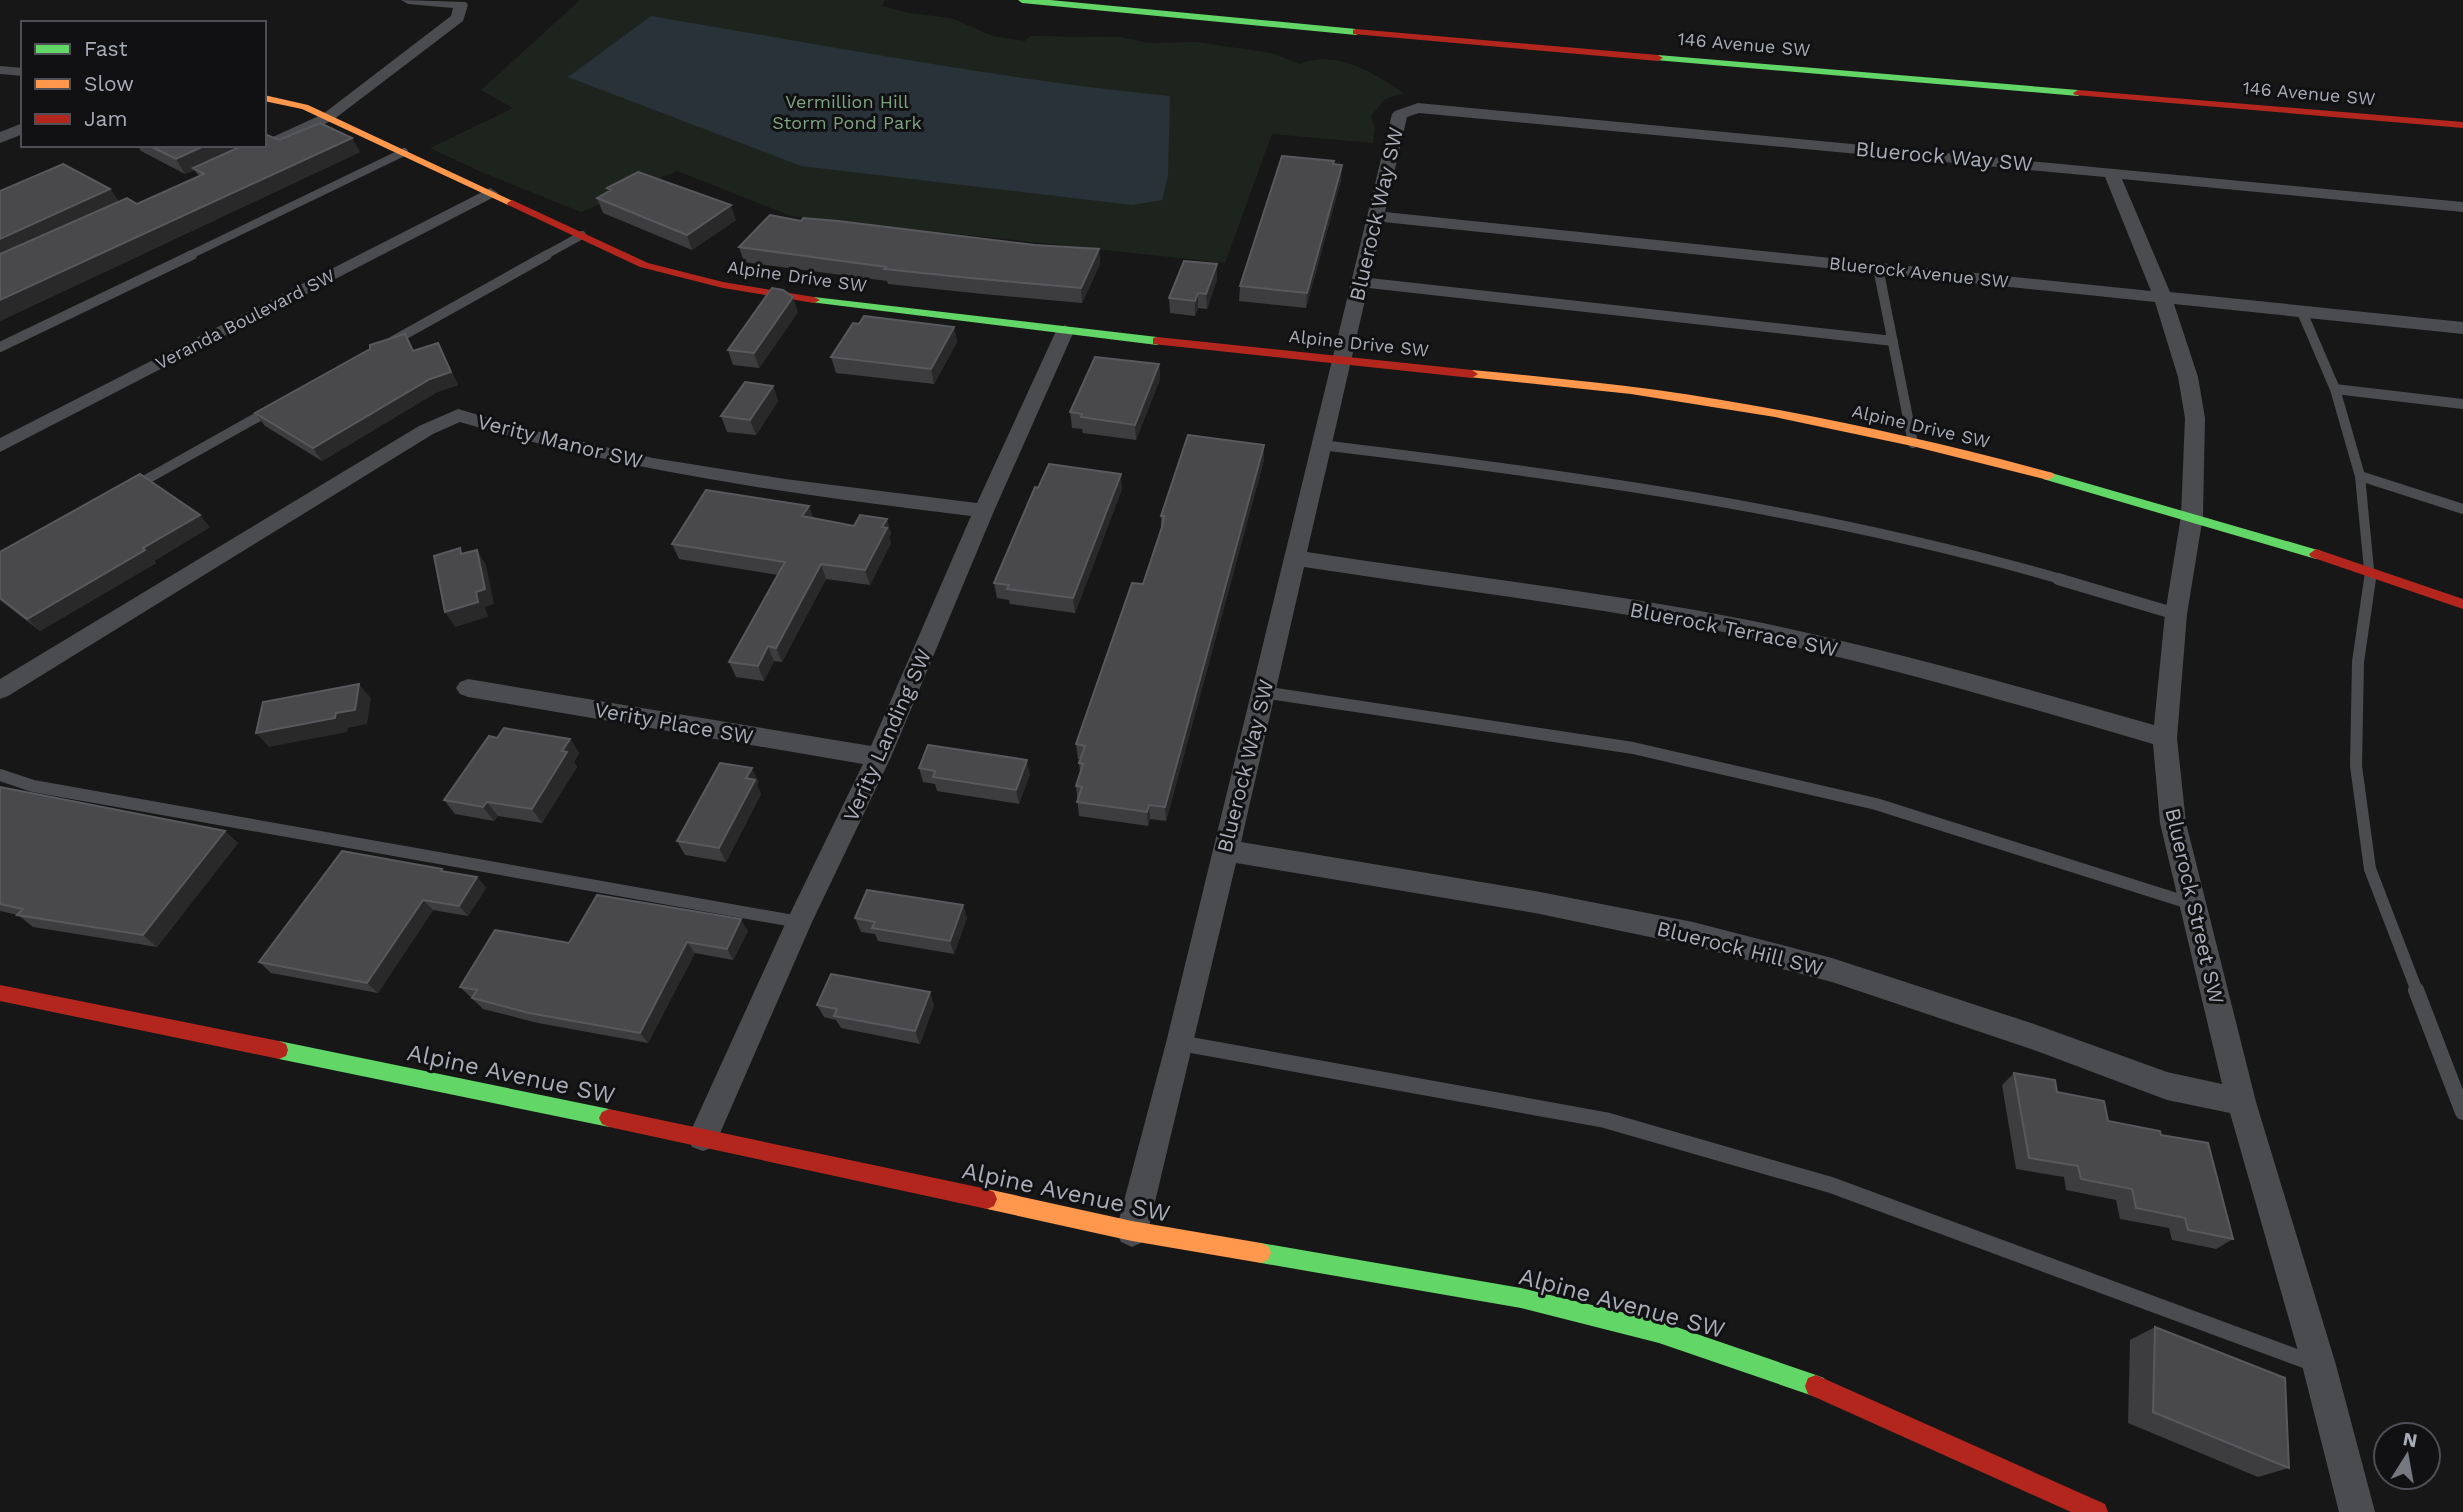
<svg xmlns="http://www.w3.org/2000/svg" width="2463" height="1512" font-family="'Work Sans',sans-serif">
  <style>
    .green { fill: #1d241e }
    .water { fill: #2a3239 }
    .lines { fill: none; stroke-linecap: round; stroke-linejoin: round }
    .lane-far3 { stroke: #4b4c50; stroke-width: 8 }
    .lane-far2 { stroke: #4b4c50; stroke-width: 10 }
    .lane-far1 { stroke: #4b4c50; stroke-width: 12 }
    .lane { stroke: #4b4c50; stroke-width: 16 }
    .street { fill: #4b4c50; fill-rule: evenodd }
    .fast { fill: #63d668; fill-rule: evenodd }
    .slow { fill: #ff974d; fill-rule: evenodd }
    .jam { fill: #b3261e; fill-rule: evenodd }
    .wall { fill: #3d3d3f }
    .shaded-wall { fill: #29292a }
    .building { fill: #49494c; stroke: #58595d; stroke-width: 2 }
    .labels { text-anchor: middle; dominant-baseline: central; stroke-width: 6; stroke-linejoin: round; paint-order: stroke }
    .far-street-label { font-size: 18px; fill: #a8adb8; stroke: #111113 }
    .far-park-label { font-size: 18px; fill: #7fa381; stroke: #111113 }
    .street-label { font-size: 21px; fill: #a8adb8; stroke: #111113 }
    .near-street-label { font-size: 24px; fill: #a8adb8; stroke: #111113 }
  </style>
  <rect width="100%" height="100%" fill="#171717"/>
  <path class="green" d="M580,0H885L882,6L909,13L951,18L993,36L1025,41L1030,36L1120,37L1148,43L1196,42L1272,53L1300,64C1337,49 1373,73 1404,93L1385,99L1371,116L1375,129L1373,143L1272,134L1225,263L791,216L677,171L581,212L479,171L430,148L513,108L481,90Z"/>
  <path class="water" d="M651,16C824,45 996,79 1170,96L1168,176L1162,200L1132,205L801,166L568,77Z"/>
  <g class="lines">
    <path class="lane-far3" d="M188,256L404,152
      M544,256L582,235"/>
    <path class="lane-far2" d="M1878,268L1913,443
      M1360,282L1893,341
      M2302,312L2335,389L2360,476L2370,580
      M393,341L547,255
      M0,347L192,255
      M2335,389L2463,404
      M1321,445C1572,475 1821,510 2064,580
      M2360,476L2463,509
      M133,487L270,410"/>
    <path class="lane-far1" d="M2058,579L2176,614
      M2370,579L2358,662L2356,766L2370,869L2417,991
      M1263,692L1633,748L1876,804L2192,904
      M0,775L33,786L799,922"/>
    <path class="lane" d="M2416,990L2463,1112
      M1180,1043L1605,1120L1831,1185L2315,1364"/>
    <path class="street" d="M401,0L466,2L468,5L463,21L333,120L254,157H242L240,154C245,146 255,145 264,145V141L323,114L451,16L453,8L408,4Z
      M0,66L23,68V76L0,74Z
      M1418,103L2463,202V212L2122,179L2170,292L2463,322V334L2174,304L2198,377L2205,418L2203,516L2187,614L2177,738L2186,823L2256,1102L2336,1365L2375,1512H2339L2302,1365L2230,1113L2167,1100L2034,1050L1832,982L1693,946L1535,913L1236,863L1148,1231L1143,1242L1132,1247L1121,1242L1116,1231L1166,1043L1392,114L1395,111ZM1419,113L2105,177L2151,291L1385,212L1407,117ZM1383,222L2155,302L2178,377L2185,418L2181,516L2165,614L2154,725C2020,687 1885,648 1748,620C1602,591 1454,575 1307,552ZM1304,567C1452,590 1601,607 1749,637C1885,665 2020,705 2153,744L2160,823L2222,1084L2167,1072L2034,1024L1832,958L1693,922L1535,891L1241,842Z
      M23,123V134L0,143V132Z
      M490,188L498,193L496,196L0,452V438Z
      M1065,325L1074,331L994,511L891,757L812,922L714,1147L703,1151L692,1147L688,1137L786,922L863,764L468,697L460,694L456,688L460,682L468,679L871,746L971,516C798,495 627,472 460,422L433,434L8,696L0,699V679L419,426L458,409L527,429L653,458L785,479L977,503L1056,331Z"/>
    <path class="fast" d="M1018,0H1050L1356,29L1361,32L1356,35L1022,3Z
      M1658,55L2078,90L2083,93L2078,96L1655,60V56Z
      M814,297L1157,337L1163,341L1157,345L810,302L808,300Z
      M2048,472L2321,551L2323,554L2316,559L2043,479V473Z
      M279,1041L609,1109L616,1112L619,1118L616,1124L609,1127L279,1059L272,1056L270,1050L272,1044Z
      M1261,1243L1521,1288L1659,1321L1816,1375L1824,1378L1827,1386L1824,1394L1816,1397L1659,1343L1521,1308L1261,1263L1254,1260L1251,1253L1254,1246Z"/>
    <path class="slow" d="M264,95L308,105L517,203L508,205L302,109L264,101Z
      M1472,370C1534,376 1596,382 1657,390C1791,409 1923,438 2053,473L2055,476L2048,480L1912,446L1775,417L1631,394L1468,377L1466,374Z
      M987,1189L1132,1221L1261,1243L1268,1246L1271,1253L1268,1260L1261,1263L1132,1241L987,1209L980,1206L977,1199L980,1192Z"/>
    <path class="jam" d="M1356,29L1658,55L1663,58L1658,61L1353,34V30Z
      M2078,90L2463,122V128L2075,95L2073,93Z
      M512,200L648,263L723,282L814,297L820,300L814,303L723,288L640,267L508,205L507,203Z
      M1157,337L1472,370L1478,374L1472,378L1153,344V338Z
      M2316,549L2463,599V609L2311,557L2309,554Z
      M0,985L279,1041L286,1044L288,1050L286,1056L279,1059L0,1001Z
      M609,1109L987,1189L994,1192L997,1199L994,1206L987,1209L609,1127L602,1124L599,1118L602,1112Z
      M1816,1375L2105,1504L2108,1512H2071L1808,1394L1805,1386L1808,1378Z"/>
  </g>
  <path class="wall" d="M279,140L360,152L0,321L110,189L119,202L137,204L199,176L194,170L185,174L141,151L137,145H264Z
    M1333,164L1341,180L1306,308L1239,301L1240,286Z
    M607,188L736,220L692,250L603,213L597,198L609,191Z
    M801,221L1035,245L1099,249L1100,264L1082,303L973,293L888,284L887,281L744,262L739,247Z
    M1217,279L1207,309L1198,308L1195,316L1170,313L1169,298Z
    M798,312L759,368L733,365L728,350Z
    M954,327L957,342L934,384L836,373L831,357Z
    M438,343L458,385L437,392L322,461L265,426L255,413L414,351Z
    M1159,364L1160,379L1136,440L1083,433L1082,429L1072,428L1070,412Z
    M773,386L778,401L756,435L727,432L721,416Z
    M1264,460L1166,821L1150,819L1148,826L1079,816L1076,786L1080,772L1079,763L1081,759H1078L1076,744L1143,584L1161,530V516Z
    M1122,489L1075,613L1010,604L1009,600L997,598L994,583Z
    M809,506L813,518L854,526L887,519L891,534L889,537L891,543L870,585L826,579L782,662L774,661L764,681L736,677L729,662L778,575L679,559L672,544Z
    M210,527L154,561L156,563L40,631L0,600V552Z
    M497,738L570,739L579,753L574,762L577,767L542,823L498,816L494,821L455,814L444,800Z
    M919,768L1030,774L1019,804L937,791L935,784L923,782Z
    M759,782L757,785L761,794L726,862L685,855L677,841Z
    M0,787L225,831L238,843L157,947L33,927L18,915L0,911Z
    M444,871L477,877L486,888L468,916L433,910L378,993L271,973L259,962Z
    M963,905L967,918L954,954L878,941L875,934L861,932L855,918Z
    M748,931L733,960L695,953L648,1043L538,1023L483,1009L460,987L569,943Z
    M817,1005H934L920,1044L841,1028L836,1020L824,1017Z
    M2014,1073L2057,1092L2108,1121L2161,1135L2233,1239L2216,1249L2172,1240L2169,1228L2120,1219L2116,1200L2066,1190L2064,1177L2016,1169L2002,1085Z
    M2155,1327L2289,1468L2258,1477L2128,1423L2130,1340Z"/>
  <path class="shaded-wall" d="M352,138L360,152L0,321V300Z
    M206,145H247L185,174L176,159Z
    M1342,165L1341,180L1306,308L1307,293Z
    M110,189L120,204L0,259V239Z
    M731,205L736,220L692,250L687,235Z
    M1099,249L1100,264L1082,303L1081,288Z
    M1217,264V279L1207,309L1206,294Z
    M1198,293V308L1195,316V301Z
    M793,297L798,312L759,368L754,353Z
    M954,327L957,342L934,384L931,369Z
    M438,343L458,385L437,392L322,461L313,448Z
    M1159,364L1160,379L1136,440L1135,425Z
    M773,386L778,401L756,435L750,420Z
    M1264,445V460L1166,821L1165,807Z
    M1121,474L1122,489L1075,613L1073,598Z
    M809,506L814,521L802,516Z
    M200,515L210,527L154,561L156,563L40,631L27,619Z
    M887,519L891,534L889,537L891,543L870,585L865,570Z
    M477,550L486,565L494,604L485,607L488,617L455,627L445,612L476,592Z
    M821,564L826,579L782,662L776,648Z
    M768,646L774,661L764,681L758,666Z
    M359,684L371,698L367,724L348,728L347,732L269,747L256,733L336,713Z
    M570,739L579,753L574,762L577,767L542,823L532,809L562,751Z
    M1027,760L1030,774L1019,804L1016,790Z
    M752,768L759,782L757,785L761,794L726,862L719,848L746,778Z
    M487,802L498,816L494,821L483,807Z
    M1149,805L1150,819L1148,826L1147,812Z
    M225,831L238,843L157,947L143,935Z
    M477,877L486,888L468,916L459,906Z
    M423,900L433,910L378,993L367,983Z
    M963,905L967,918L954,954L950,941Z
    M741,919L748,931L733,960L727,949Z
    M687,942L695,953L648,1043L640,1033Z
    M930,992L934,1005L920,1044L915,1031Z"/>
  <path class="building" d="M320,123L352,138L0,300V254L127,198L137,204L204,174L193,168L244,145H264V136L267,135L279,140Z
    M148,145H206L176,159Z
    M1282,156L1334,161L1333,164L1342,165L1307,293L1240,286Z
    M63,164L110,189L0,239V191Z
    M638,172L731,205L687,235L597,198L611,190L607,188Z
    M770,215L801,221L803,218L838,221L1035,245L1099,249L1081,288L970,278L884,269L886,267L739,247Z
    M1184,261L1217,264L1206,294L1198,293L1195,301L1169,298Z
    M772,288L783,290L793,297L754,353L728,350Z
    M864,316L954,327L931,369L831,357L853,323L859,324Z
    M405,334L413,351L438,343L451,372L430,379L313,448L255,413L370,349V345Z
    M1095,357L1159,364L1135,425L1081,417L1082,414L1070,412Z
    M745,382L773,386L750,420L721,416Z
    M1188,435L1264,445L1165,807L1149,805L1147,812L1077,802L1082,787L1076,786L1083,764L1079,763L1085,746L1076,744L1132,583L1143,584L1162,527L1164,516H1161Z
    M1049,464L1121,474L1073,598L1007,589L1009,585L994,583L1035,487L1038,488Z
    M140,474L200,515L143,548L145,550L27,619L0,598V552Z
    M706,490L809,506L802,516L854,526L860,515L887,519L882,527L887,528L865,570L821,564L776,648L768,646L758,666L729,662L785,562L672,544Z
    M460,548L461,554L477,550L485,589L476,592L478,602L445,612L434,556Z
    M359,684L355,710L336,713L335,718L256,733L263,702Z
    M504,728L570,739L562,751L567,752L532,809L487,802L483,807L444,800L489,736L497,738Z
    M928,745L1027,760L1016,790L933,777L935,771L919,768Z
    M720,763L752,768L746,778L755,780L719,848L677,841Z
    M0,787L225,831L143,935L17,915L23,909L0,904Z
    M342,851L442,869L441,871L477,877L459,906L423,900L367,983L259,962Z
    M867,890L963,905L950,941L872,928L875,922L855,918Z
    M597,895L741,919L727,949L687,942L640,1033L529,1013L472,998L477,990L460,987L495,930L569,943Z
    M831,974L930,992L915,1031L834,1016L837,1009L817,1005Z
    M2014,1073L2055,1080L2057,1092L2104,1101L2108,1121L2160,1131L2161,1135L2208,1143L2233,1239L2188,1230L2185,1218L2136,1208L2132,1189L2081,1179L2078,1166L2029,1158Z
    M2155,1327L2285,1378L2289,1468L2153,1412Z"/>
  <g class="labels">
    <g class="far-street-label">
      <text transform="translate(1744 44) rotate(5)">146 Avenue SW</text>
      <text transform="translate(2309 93) rotate(5)">146 Avenue SW</text>
      <text transform="translate(1919 272) rotate(6)">Bluerock Avenue SW</text>
      <text transform="translate(797 276) rotate(8)">Alpine Drive SW</text>
      <text transform="translate(245 319) rotate(-27)">Veranda Boulevard SW</text>
      <text transform="translate(1359 343) rotate(6)">Alpine Drive SW</text>
      <text transform="translate(1921 426) rotate(13)">Alpine Drive SW</text>
    </g>
    <g class="far-park-label">
      <text x="847" y="101">Vermillion Hill<tspan x="847" dy="21">Storm Pond Park</tspan></text>
    </g>
    <g class="street-label">
      <text transform="translate(1944 156) rotate(5)">Bluerock Way SW</text>
      <text transform="translate(1376 214) rotate(-77)">Bluerock Way SW</text>
      <text transform="translate(560 441) rotate(14)">Verity Manor SW</text>
      <text transform="translate(1734 629) rotate(11)">Bluerock Terrace SW</text>
      <text transform="translate(674 723) rotate(10)">Verity Place SW</text>
      <text transform="translate(887 735) rotate(-66)">Verity Landing SW</text>
      <text transform="translate(1245 766) rotate(-76)">Bluerock Way SW</text>
      <text transform="translate(2195 906) rotate(77)">Bluerock Street SW</text>
      <text transform="translate(1740 948) rotate(14)">Bluerock Hill SW</text>
    </g>
    <g class="near-street-label">
      <text transform="translate(511 1074) rotate(12)">Alpine Avenue SW</text>
      <text transform="translate(1066 1192) rotate(12)">Alpine Avenue SW</text>
      <text transform="translate(1622 1303) rotate(15)">Alpine Avenue SW</text>
    </g>
  </g>
  <rect x="21" y="21" width="245" height="126" fill="#111113" stroke="#4d4f55" stroke-width="2"/>
  <rect x="35" y="44" width="35" height="10" fill="#63d668" stroke="#4d4f55" stroke-width="2"/>
  <text x="84" y="56" font-size="21" fill="#a8adb8">Fast</text>
  <rect x="35" y="79" width="35" height="10" fill="#ff974d" stroke="#4d4f55" stroke-width="2"/>
  <text x="84" y="91" font-size="21" fill="#a8adb8">Slow</text>
  <rect x="35" y="114" width="35" height="10" fill="#b3261e" stroke="#4d4f55" stroke-width="2"/>
  <text x="84" y="126" font-size="21" fill="#a8adb8">Jam</text>
  <g transform="translate(2407 1456) rotate(11)"><circle r="33" fill="#111113" stroke="#4d4f55" stroke-width="2"/>
  <path d="M0-5L12 26L0 18L-12 26Z" fill="#757880"/>
  <text y="-10" font-size="19" font-weight="bold" text-anchor="middle" fill="#a8adb8">N</text>
  </g>
</svg>
